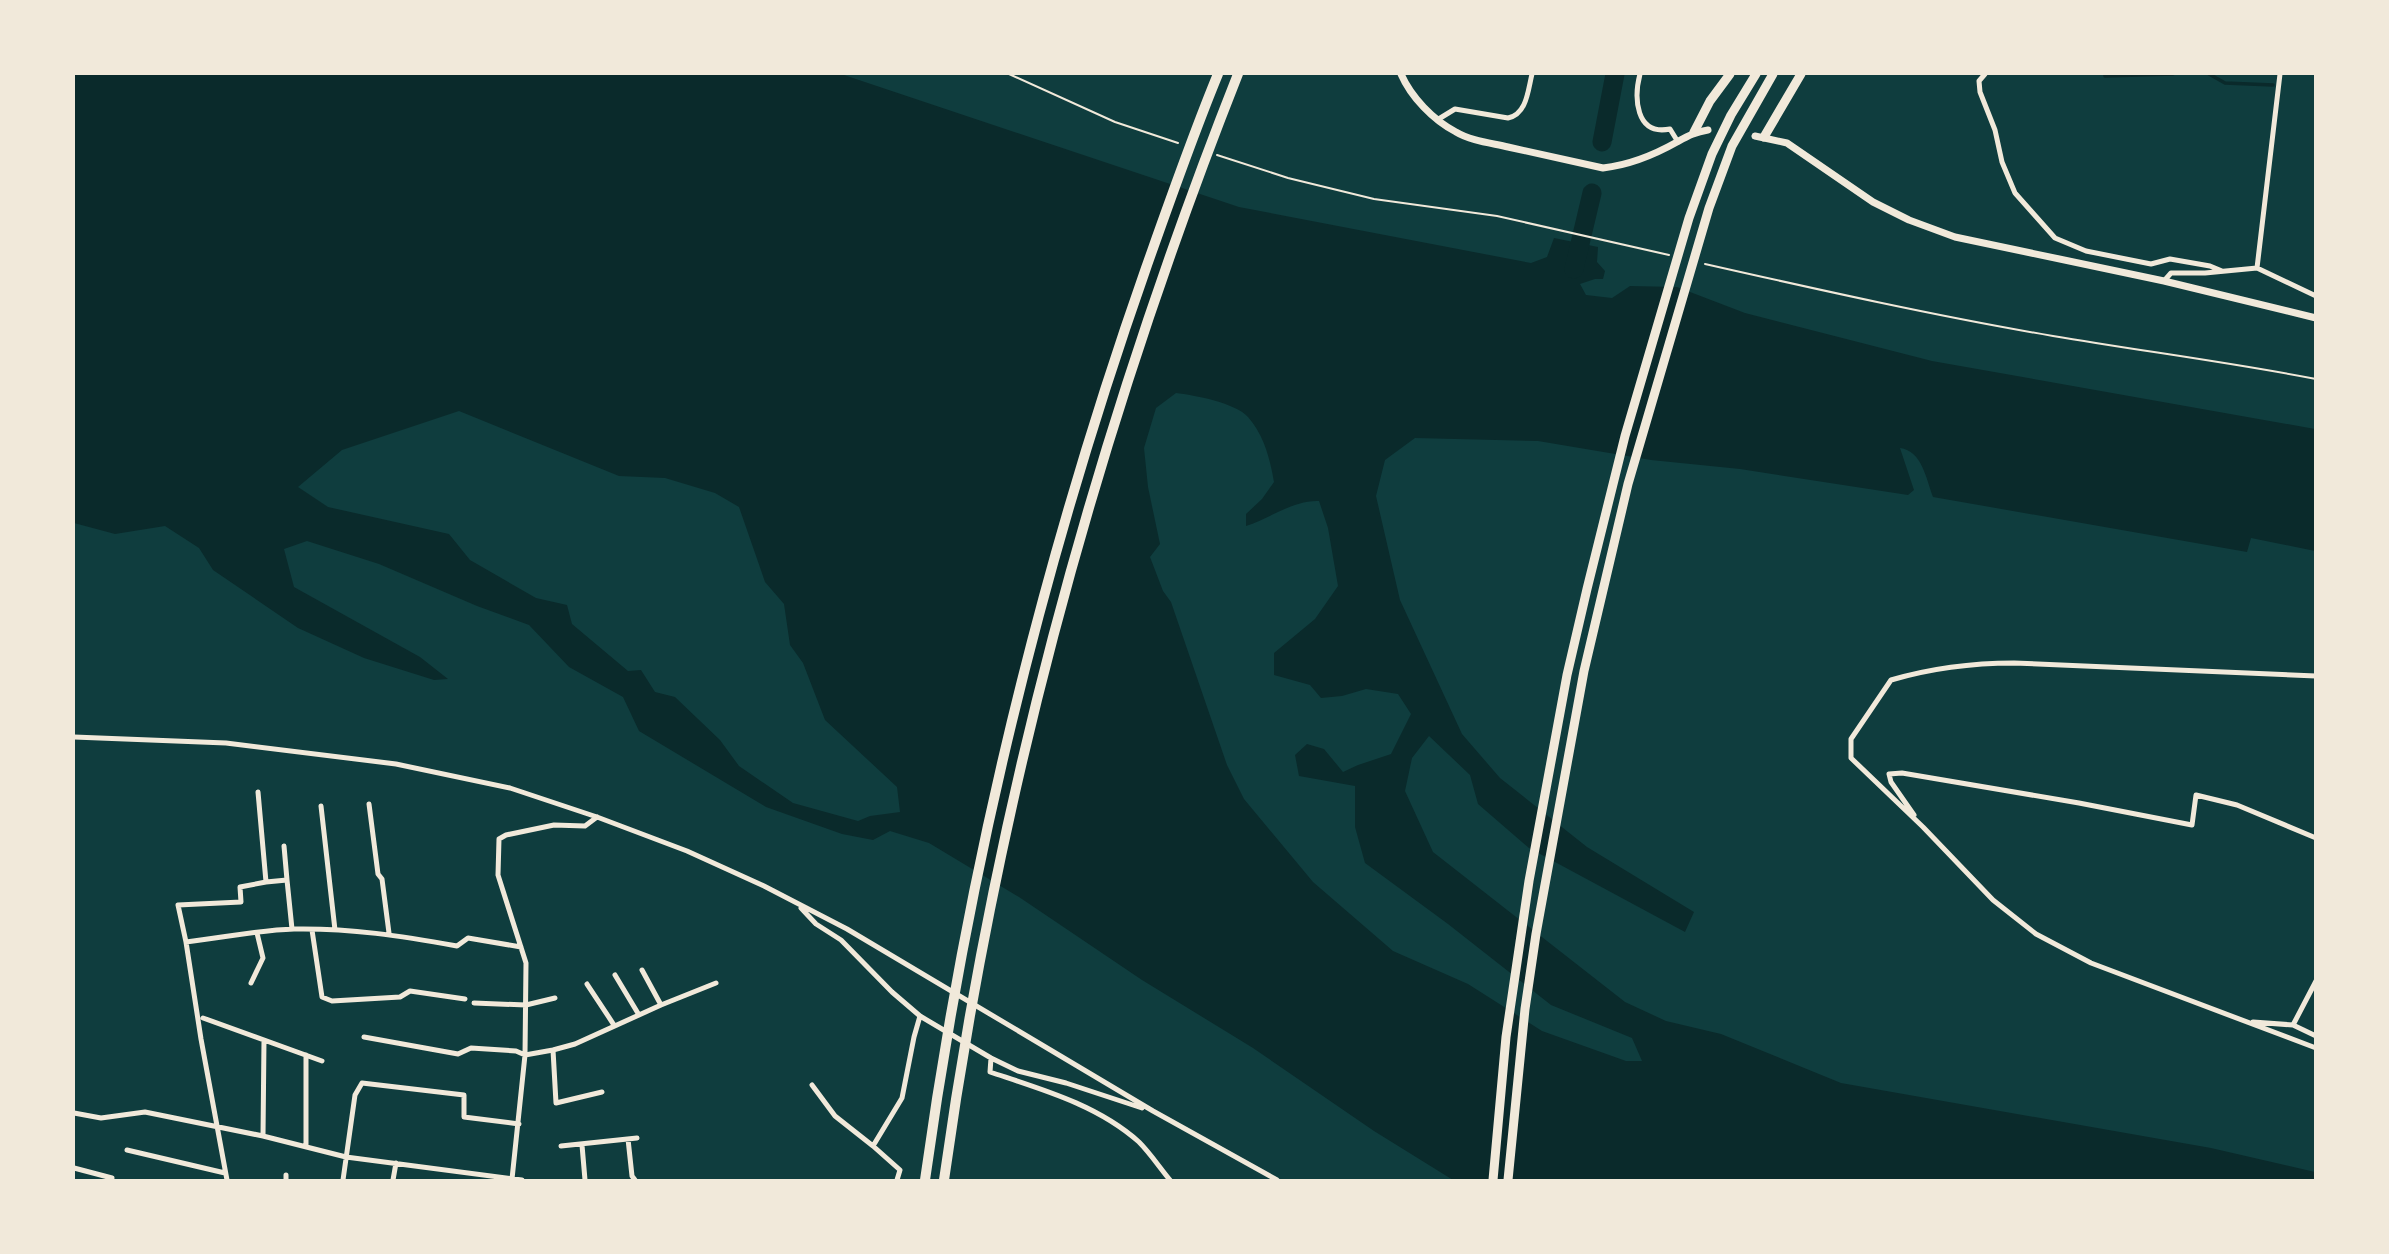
<svg xmlns="http://www.w3.org/2000/svg" width="2389" height="1254" font-family="Poppins,sans-serif">
  <style>
    .water { fill: #0a2a2b; fill-rule: evenodd }
    .lines { fill: none; stroke-linecap: round; stroke-linejoin: round }
    .stream { stroke: #0a2a2b; stroke-width: 3.5 }
    .river { stroke: #0a2a2b; stroke-width: 19 }
    .path { stroke: #f1e9da; stroke-width: 2 }
    .minor { stroke: #f1e9da; stroke-width: 5 }
    .secondary { stroke: #f1e9da; stroke-width: 7 }
    .trunk { stroke: #f1e9da; stroke-width: 9 }
    .motorway { stroke: #f1e9da; stroke-width: 10 }
  </style>
  <rect width="100%" height="100%" fill="#0f3d3e"/>
  <path class="water" d="M74,74H841L1239,207L1531,263L1547,257L1554,238L1598,247L1597,262L1605,271L1603,279H1595L1580,284L1586,295L1612,298L1630,286L1677,287L1745,313L1932,361L2315,429V551L2251,538L2247,552L1933,497C1926,478 1922,451 1900,448L1914,490L1908,495L1740,469L1651,460L1538,441L1415,438L1385,460L1376,496L1400,600L1462,734L1500,778L1587,847L1694,912L1685,932L1529,848L1478,804L1470,775L1429,736L1412,758L1405,791L1433,852L1625,1002L1666,1021L1721,1034L1841,1083L2211,1148L2315,1172V1180H1453L1374,1131L1253,1048L1142,980L1019,897L929,843L890,831L873,840L842,834L766,807L639,731L623,697L569,667L529,625L477,606L379,564L307,541L284,549L294,587L420,657L448,679L434,680L364,658L298,628L213,570L199,548L165,526L115,534L74,523ZM1176,393C1194,395 1236,403 1248,417C1264,435 1270,459 1274,482L1262,499L1246,514V526C1271,518 1293,500 1319,501L1328,528L1338,586L1315,619L1274,653V675L1310,685L1321,698L1342,696L1366,689L1398,694L1411,714L1391,754L1358,765L1343,772L1324,749L1307,744L1295,755L1299,776L1355,786V827L1365,863L1448,924L1551,1005L1632,1038L1642,1061H1626L1542,1031L1468,984L1393,951L1313,882L1244,799L1227,765L1171,602L1163,591L1150,557L1160,544L1148,487L1144,448L1156,408ZM459,411L619,476L665,478L715,493L739,507L765,582L784,604L790,645L803,663L825,720L897,787L900,812L870,816L858,821L793,803L739,766L720,740L675,697L655,692L641,670L628,671L572,624L567,605L536,598L470,560L449,534L328,507L298,487L342,450Z"/>
  <g class="lines">
    <path class="stream" d="M2105,74V76L2173,74
      M2209,74L2225,83L2273,85"/>
    <path class="river" d="M1602,142L1615,74
      M1574,269L1592,193"/>
    <path class="path" d="M1009,74L1115,122L1178,143
      M1217,155L1288,178L1374,199L1497,216L1669,255
      M1705,264C1820,290 1936,316 2053,336C2141,351 2228,362 2316,379"/>
    <path class="minor" d="M1640,74C1634,97 1635,136 1670,129L1678,142
      M1985,74L1979,81L1980,92L1995,130L2002,162L2015,193L2055,238L2086,251L2151,264L2170,259L2210,266L2222,271
      M1437,120L1455,109L1508,118C1527,114 1528,90 1532,74
      M2257,268L2280,74
      M2164,281L2171,273H2205L2257,268L2316,296
      M2316,676L2014,663C1971,663 1932,668 1891,680L1851,739V758L1923,827L1993,900L2036,934L2091,963L2316,1048
      M74,737L226,743L396,764L510,788L597,817L687,851L764,886L847,929L1153,1111L1277,1180
      M258,792L266,882L287,880L292,929
      M369,804L378,874L382,879L389,933
      M321,806L335,930
      M1914,815L1891,782L1889,774L1902,773L2079,803L2192,825L2196,795L2237,805L2316,838
      M284,846L287,880
      M801,908L816,924L841,940L892,992L920,1016L991,1058L1018,1071L1066,1083L1142,1108
      M312,930L322,997L332,1001L400,997L410,991L465,999
      M186,942C222,938 258,930 294,929C350,928 402,936 457,946L468,938L521,947
      M642,970L661,1005
      M615,975L639,1015
      M251,983L263,958L257,933
      M587,984L614,1025
      M474,1003L526,1005L555,998
      M203,1018L322,1061
      M2253,1022L2293,1025L2316,981
      M2293,1025L2316,1036
      M364,1037L458,1054L471,1048L516,1051L525,1055L553,1050L575,1044L661,1005L716,983
      M553,1050L556,1103L602,1092
      M306,1055V1147
      M991,1058L990,1072C1041,1089 1098,1105 1139,1142C1150,1153 1160,1168 1170,1180
      M812,1085L835,1116L873,1146
      M74,1113L101,1118L145,1112L263,1136L346,1157L522,1180
      M263,1136L264,1040
      M628,1139L632,1176L635,1180
      M582,1145L585,1180
      M561,1146L637,1138
      M127,1150L225,1173
      M74,1168L112,1178
      M512,1179L525,1055L526,963L498,875L499,839L506,835L554,825L585,826L597,817
      M227,1180L201,1039L186,942L178,905L241,902L240,887L266,882
      M286,1180V1175
      M343,1180L355,1095L362,1083L464,1095V1117L519,1124
      M393,1180L396,1163
      M897,1180L900,1170L873,1146L902,1098L914,1037L920,1016"/>
    <path class="secondary" d="M1401,74C1411,97 1433,120 1456,132C1471,141 1491,143 1508,147C1539,154 1571,161 1603,168C1629,165 1654,155 1677,142C1688,136 1695,132 1708,130
      M1755,136L1787,143L1873,202L1909,220L1955,237L2164,281L2316,318"/>
    <path class="trunk" d="M1694,132L1710,101L1730,74
      M1764,137L1801,74
      M1493,1180L1506,1037L1529,881L1567,675L1587,589L1625,436L1689,218L1712,154L1731,115L1756,74
      M1508,1180L1525,1009L1536,934L1584,671L1628,484L1709,208L1732,146L1773,74"/>
    <path class="motorway" d="M925,1180C968,870 1042,564 1146,268C1169,203 1192,137 1218,74
      M944,1180C997,800 1097,431 1238,74"/>
  </g>
  <rect width="2389" height="1254" fill="none" stroke="#f1e9da" stroke-width="150"/>
</svg>
